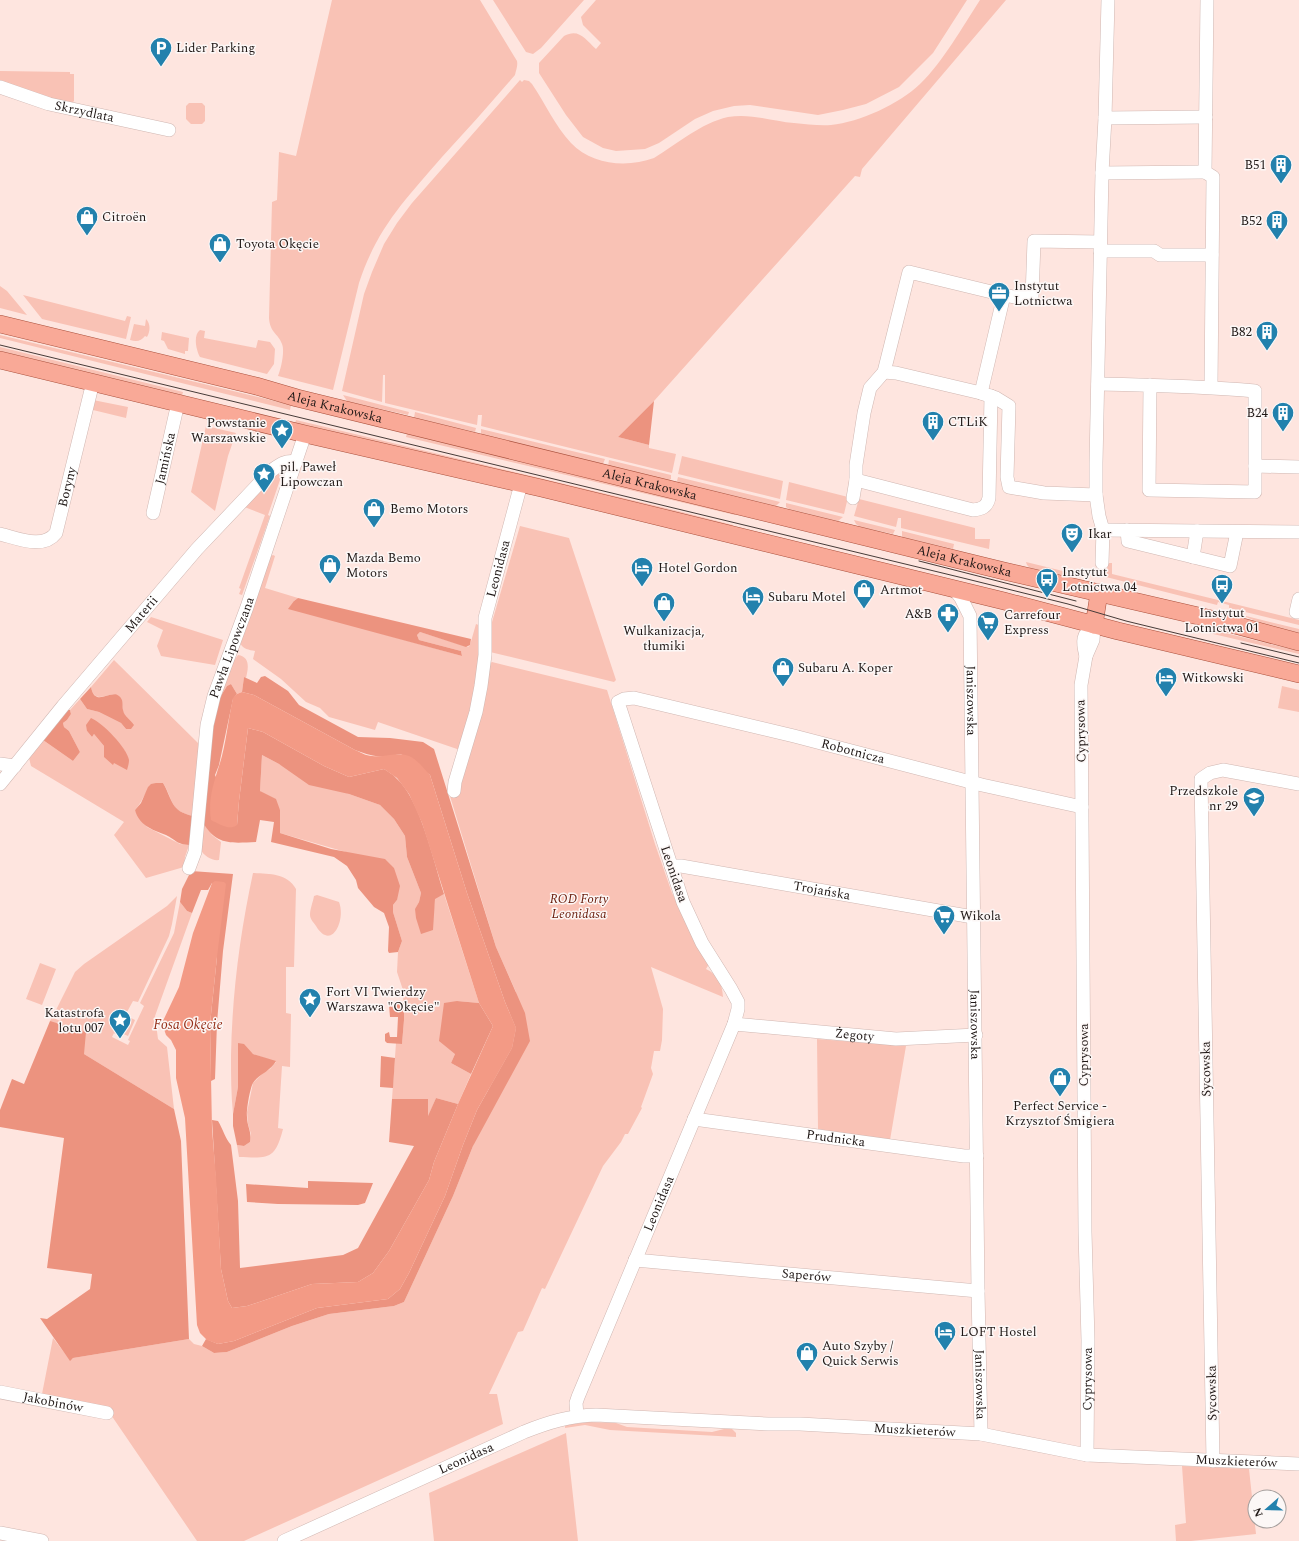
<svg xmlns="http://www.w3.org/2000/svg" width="1299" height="1541" font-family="Spectral,serif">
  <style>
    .green { fill: #f9c2b5; fill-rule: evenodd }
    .forest { fill: #ec937f }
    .water { fill: #f39a85 }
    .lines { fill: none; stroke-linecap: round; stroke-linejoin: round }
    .minor-casing { stroke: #d0b7b2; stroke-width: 14 }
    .major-casing { stroke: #aa513d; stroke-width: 18 }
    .minor { stroke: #fff; stroke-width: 13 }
    .major { stroke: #f9a997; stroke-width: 17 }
    .tram { stroke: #463b38; stroke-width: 1 }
    .labels { text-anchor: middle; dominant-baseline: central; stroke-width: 3; stroke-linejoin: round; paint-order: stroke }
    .poi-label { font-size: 13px; fill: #201816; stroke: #fcf7f6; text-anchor: start }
    .street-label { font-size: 13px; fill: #201816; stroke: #fcf7f6 }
    .park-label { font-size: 13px; font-style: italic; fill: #6a1c0b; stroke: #fcf7f6 }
    .water-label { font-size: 14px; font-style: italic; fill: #952e17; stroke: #fcf7f6 }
  </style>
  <rect width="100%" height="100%" fill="#fee5df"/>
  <path class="green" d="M332,0H480L517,61C518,66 516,70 515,75C491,103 467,130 442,157C405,200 377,228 359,283L333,390L278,376C281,369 285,351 282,344C278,333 270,333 269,318L272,202L277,200L279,152L296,156Z
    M493,0H584L541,48L533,54L526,52Z
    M596,0H967L933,53L899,87L866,104L843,110L818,115L750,105L734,106L713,111L695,119L659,143L645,149L616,151L603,148L583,137L566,115L539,73V63L564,36C579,28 585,39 596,49L601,43L583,25L581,17Z
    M980,0H1006L862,169L860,177L855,176L654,401L618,437L649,445V448L676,454L672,473L481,426L482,415H478L477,425L385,403V375H383L382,402L342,391L364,294L372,272L384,244L397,223L412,203L520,80L522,82L524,80L529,81L532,84C545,103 555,126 571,143C592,165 627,168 654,158C677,144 701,123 728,117C750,113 772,121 794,123C806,124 819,126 831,125C860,122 899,104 920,84C943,62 963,26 980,0Z
    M0,71L70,72V74H74V101L71,104L0,83Z
    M189,103H202L205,106V121L202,124H191L186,119V106Z
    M0,286L7,291L27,315L0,308Z
    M23,295L125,321L127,316L131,317L126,339L42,319Z
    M146,319C151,324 150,332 147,337L145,336C141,341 137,342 130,340L134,324L145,326Z
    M200,330L205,331L204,338L256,348L258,340L270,342L275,349L274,364L267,374L200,357C196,350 193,335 200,330Z
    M162,332L189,338L188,351H185V354L168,349L164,341L161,340Z
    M0,335L291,405L290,410L0,338Z
    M0,347L183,392L182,396L0,351Z
    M343,395L409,412L408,415L349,402L347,401Z
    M93,400L128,407L126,418L93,410Z
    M415,412L476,428L475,432L414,418Z
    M296,420L678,511L733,525L732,527L295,424Z
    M206,426L236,433L228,456L215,511L191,492Z
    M481,429L605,459L603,464L481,435Z
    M407,433L736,513L735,515L406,437Z
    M682,456L783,481L780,499L678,474Z
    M609,460L671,475V479L668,481L608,466Z
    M279,469L283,471L268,515L270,516L242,595L239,594L241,589L239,588L265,515L242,506Z
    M678,477L780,502L776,506L678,482L677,481Z
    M789,482L848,497L844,514L786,500Z
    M859,499L975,528V539H990L989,549L901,528V518H898L896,527L854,516Z
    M786,503L843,517L838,521L833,520L789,509L786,507Z
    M854,520L895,530L893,534L860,527L856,524Z
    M520,526L569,538L616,680L614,682L490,652V629Z
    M902,531L954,544L953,549L902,537Z
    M273,555L275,556L265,588L298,598L294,601L383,634L462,656L461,651L419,640L417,635L420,632L468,647L470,645L476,624L481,626L482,658L473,705L460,750L378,722L375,730L329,717L320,708L306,702L281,679L253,659L255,651C249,650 243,649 240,643L271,556Z
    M1026,562L1071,573L1073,576L1071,577L1030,568L1027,565Z
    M1108,563H1112V574L1299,620V625L1229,608V605L1218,602L1217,605L1106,577Z
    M1246,616L1299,629V633L1263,624L1246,617Z
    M151,617L223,640L215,665L161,656L157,646L163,630L147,622Z
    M1209,629L1299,651V654L1209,633Z
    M238,655C251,657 248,669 246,678L244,677L242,692L237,694L231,684L227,686L222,694L220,695L232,663Z
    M114,660L198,743L199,749L193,816C169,811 174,800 163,783C146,782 146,798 135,810L147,827L180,844L189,845L185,857L184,867L146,878L114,835L124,822L31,766L29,758L43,740L73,761L80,752L69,731L64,727L63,723L67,720L71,714L70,710L80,699L87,709L99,712L121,723L126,729L127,717L123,712L122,701L114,694C104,695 94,703 91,687ZM87,731H108L125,751L114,763L104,746L94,734L92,737Z
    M492,662L607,690L655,844L672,893L709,964L706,969C718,975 722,983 723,997L651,967L663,1009L662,1040L660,1051H654L651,1068L653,1074L641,1107L642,1108L628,1134H625L621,1142L603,1166L545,1289L542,1288L523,1331L518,1332L489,1394H497L503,1424L244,1541H197L107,1409L42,1394L53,1338L70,1360L73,1358L189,1339L194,1344L202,1346L214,1353L227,1352L292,1326L329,1314L394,1306L404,1302L453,1196L473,1146L516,992L496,947L449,793L489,664Z
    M1282,686L1299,690V712L1278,708Z
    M262,755L279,764L349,794L380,805L394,819L405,836L407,857L421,893L419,902L415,910L434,908L435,898L444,894L479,1003L457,1001L455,1054L451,1063L471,1074L458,1104L436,1098L428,1117V1099H392L396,1043L402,1044L404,1020L403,990L397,972L398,952L402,941L393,912V905L397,900L356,855L280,833V810L260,791Z
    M201,820L212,835L221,842L219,860C212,861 204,856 200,849Z
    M253,873C269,874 287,873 296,889L294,967H286V1013L291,1014L290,1067L282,1066L278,1128L283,1129C275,1160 269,1158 239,1157L237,1145L244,1146L250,1142L251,1134L248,1124L247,1112L253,1083L264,1072L270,1069L276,1062L253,1054L238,1043V1087L233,1114C231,1094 231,1075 231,1056C232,995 240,933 253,873Z
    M317,895L339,902C346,919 332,952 316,926C314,923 310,919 310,915C310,909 313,902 314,896Z
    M177,896L172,924L169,936L138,1002L133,1001L115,1034L114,1033L112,1037L128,1045L130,1041L128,1040L144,1006L140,1003L174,933L180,902L187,911L192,913L155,1016L158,1039L167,1047L174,1109L84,1054L50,1021L52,1017L60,1021L63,1016L55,1012L75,972L84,964L167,906Z
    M40,963L56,969L42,1005L26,999Z
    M127,1016L135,1020L128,1036L119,1032Z
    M817,1039L906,1046L890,1140L818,1129Z
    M589,1422L616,1423L627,1427L712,1432L724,1429H732L736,1433V1437L610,1430L585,1425L565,1428V1425Z
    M566,1433L578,1541H434L429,1493Z
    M1182,1466L1249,1469L1256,1534L1191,1541H1176L1175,1525L1186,1523Z"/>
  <path class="forest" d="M654,401L649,445L618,437Z
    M298,598L471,639L470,645L466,647L420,632L417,635L419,640L461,651L462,656L288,609L294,601Z
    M265,676L288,691L299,705L358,737L390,738L423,742L434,749L496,947L525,1013L530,1041L473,1146L453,1196L404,1302L394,1306L329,1314L292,1326L227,1352L214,1353L202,1346L206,1339L218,1344L234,1341L317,1308L388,1299L400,1289L409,1273L445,1196L463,1145L477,1110L512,1048L516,1028L505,1002L467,893L430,775L401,754C380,758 374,757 355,750L254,695L242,692L244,677L257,683L261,677Z
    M231,684L237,694L233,699L219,765L215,775L237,825L239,801L248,728L263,732L324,766L349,777L384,769C388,772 393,774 396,778C420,798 434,863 444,894L435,899L433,930L421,934L416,918L415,909L419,902L421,893L407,857L405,836L394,819L380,805L349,794L309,785L279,764L262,755L260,791L276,799L280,810V833L331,849L385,859L394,868L400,886L397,900L393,905V912L402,941L398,952L389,953L388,951L389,927L384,913L374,907L358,888L356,880L347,866L334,857L271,842L274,822L260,820L256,842C231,843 216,846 202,821L212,727L220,695L222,694L227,686Z
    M91,687C95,708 110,689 119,696C124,700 122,705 123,710C124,716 131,720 134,725L131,729H126L121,723L99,712L87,709L80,699Z
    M67,709L70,710L71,714L67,720L63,723L64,727L69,731L80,752L73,761L43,740Z
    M91,718C103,723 127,748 129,760C129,763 128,767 127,770L114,763L113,765L104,757V746L94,734L92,737L87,731L86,725Z
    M156,783H163C173,800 170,811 193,816L189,845C176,844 176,840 166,835C152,830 139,825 135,810L141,803L148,787L151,784Z
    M191,871L233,874L223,951L217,1023L215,1079L211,1081L210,1024L217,957L212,883L208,890H201L192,913L187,911L180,902L182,889Z
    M457,1001L479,1003L493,1026L471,1074L451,1063L455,1054L439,1041L444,1003Z
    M404,1003V1020L402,1044L387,1043L385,1041V1034L389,1032L390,1037H397L398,1017H390L389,1005L391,1004Z
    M50,1021L86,1032L84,1054L174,1109L181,1141L189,1339L73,1358L70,1361L40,1318L47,1319L90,1289L92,1274L47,1268L64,1138L0,1127V1110L12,1079L24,1084Z
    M238,1043L244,1044L253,1054L276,1061C271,1071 259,1074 253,1083C250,1088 246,1111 247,1117C247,1127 252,1131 250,1142L244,1146L237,1145L233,1126V1114L238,1087Z
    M381,1056L395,1058L393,1088L380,1087Z
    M436,1098L458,1104L434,1162L429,1180L389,1251L373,1273L358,1282L312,1284L247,1306L232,1308L228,1301L221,1269L212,1120L218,1121C223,1129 225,1138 231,1145L238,1201L240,1268L343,1255L358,1248L414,1146L389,1142L392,1099H428V1116Z
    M308,1181L373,1183L365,1203L358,1205L278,1204L247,1202L246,1184L308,1188Z"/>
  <path class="water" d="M242,692L254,695L355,750C360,752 366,756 372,756C384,758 398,751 409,756C418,760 423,768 430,775L467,893L505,1002L516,1028L512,1048L477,1110L463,1145L445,1196L409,1273L400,1289L388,1299L317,1308L234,1341L218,1344L207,1340L200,1333L197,1325L185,1118L176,1078V1050L171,1040L166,1035L162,1023L179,987L193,933L212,883L215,881L224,882L226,884L217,957L210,1024L212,1129L216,1177L221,1269L228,1301L232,1308L247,1306L312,1284L358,1282L373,1273L389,1251L429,1180L434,1162L458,1104L493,1026L479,1003L422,823L409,794L397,778L384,769L349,777L324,766L263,732L248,728L239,801L237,825C230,831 219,824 211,820C208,800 213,785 219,766C226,746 228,720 233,698L237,694Z"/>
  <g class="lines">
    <g class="minor-casing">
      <g id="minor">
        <path d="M1207,0L1205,172L1213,177L1211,387"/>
        <path id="s1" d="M0,87L49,104L169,130"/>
        <path d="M1105,118L1206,117"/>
        <path d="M1102,173L1205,172"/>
        <path d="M1100,251H1154L1160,255H1212"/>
        <path d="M1004,295L1014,297L1032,298L1034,241L1100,242"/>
        <path d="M884,372L896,373L981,393L996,398L1009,406L1007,477L1009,487L1044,493L1096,495"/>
        <path d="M1098,384C1150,385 1202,386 1255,391V492L1149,490L1150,385"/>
        <path d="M1255,466L1299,467"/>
        <path d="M856,480L973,510C982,509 987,507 989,498L991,396"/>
        <path d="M853,498L856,480V465L864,413L870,388L884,372L909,272L1004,295L981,393"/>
        <path id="s2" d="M153,513L178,403"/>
        <path d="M1103,530L1299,532"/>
        <path d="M1127,530L1128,541L1230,566L1237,532"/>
        <path id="s3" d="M0,534C17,538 43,550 56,533L93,382"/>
        <path d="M1193,557L1197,531"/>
        <path d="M1102,563L1103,530L1099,516L1096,495V463L1102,173L1105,118L1108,0"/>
        <path id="s4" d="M954,589L961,598L970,616L978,1291L981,1434"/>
        <path d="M1299,599L1296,612H1299"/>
        <path d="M1086,656C1082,641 1082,635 1094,625"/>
        <path d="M0,764L15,766"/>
        <path id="s5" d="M0,784L63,706L197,549L271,471C279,465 285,460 296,462"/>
        <path id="s6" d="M454,791L455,782L476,712L481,686L485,655V618L521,484"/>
        <path id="s7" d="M671,866H681L973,917"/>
        <path id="s8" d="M189,868L195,852L207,725L214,696L247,607L305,434"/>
        <path id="s9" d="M734,1024L896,1039L976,1035"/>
        <path id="s10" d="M694,1119L964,1156H977"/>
        <path id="s11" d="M635,1260L978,1291"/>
        <path id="s12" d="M0,1392L107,1413"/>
        <path id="s13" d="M577,1415L576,1403L578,1397L734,1024L738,1009V1002L731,989L702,943L683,902L618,702L624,699L634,698L794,736L982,785L1082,807"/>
        <path id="s14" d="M1087,1455L1088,1340L1085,1232L1081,685L1086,656L1093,640L1094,625"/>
        <path d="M1213,1461L1201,779L1210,773L1223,770L1299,784"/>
        <path d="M0,1533L42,1541"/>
        <path id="s15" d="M284,1541L524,1432C549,1422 569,1416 596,1415L768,1424H800L981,1434L1087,1455L1299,1464"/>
      </g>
    </g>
    <g class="major-casing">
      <g id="major">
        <path id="s16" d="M0,324L256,386L297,398L1004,571L1220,621L1299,642"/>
        <path d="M0,360L305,434L541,488L1004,601L1118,631L1299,674"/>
        <path d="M1094,625L1099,593"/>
      </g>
    </g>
    <use href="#minor" class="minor"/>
    <use href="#major" class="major"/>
    <path class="tram" d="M0,345L963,578L1068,604L1126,621L1299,663
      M919,561L1076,601
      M1241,643L1299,657"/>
  </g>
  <defs>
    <g id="parking-pin" transform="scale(1.15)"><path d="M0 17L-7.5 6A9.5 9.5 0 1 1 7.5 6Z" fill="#2281ad" stroke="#fcf7f6"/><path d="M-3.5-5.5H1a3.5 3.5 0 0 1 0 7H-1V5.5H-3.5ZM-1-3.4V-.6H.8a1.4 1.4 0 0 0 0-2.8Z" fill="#fff"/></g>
    <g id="building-pin" transform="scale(1.15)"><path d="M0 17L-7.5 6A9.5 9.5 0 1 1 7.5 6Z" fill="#2281ad" stroke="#fcf7f6"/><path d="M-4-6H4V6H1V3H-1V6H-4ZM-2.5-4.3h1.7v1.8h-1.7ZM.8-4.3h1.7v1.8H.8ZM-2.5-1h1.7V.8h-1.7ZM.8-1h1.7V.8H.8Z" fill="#fff"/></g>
    <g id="shop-pin" transform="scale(1.15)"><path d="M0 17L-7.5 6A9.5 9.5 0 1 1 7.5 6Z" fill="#2281ad" stroke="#fcf7f6"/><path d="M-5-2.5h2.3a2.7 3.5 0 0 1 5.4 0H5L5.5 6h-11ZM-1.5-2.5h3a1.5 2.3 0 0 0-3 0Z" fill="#fff"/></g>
    <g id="office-pin" transform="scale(1.15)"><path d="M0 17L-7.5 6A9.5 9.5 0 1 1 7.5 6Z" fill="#2281ad" stroke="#fcf7f6"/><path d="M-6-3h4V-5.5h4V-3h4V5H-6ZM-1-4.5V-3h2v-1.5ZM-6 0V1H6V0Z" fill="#fff"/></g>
    <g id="sight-pin" transform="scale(1.15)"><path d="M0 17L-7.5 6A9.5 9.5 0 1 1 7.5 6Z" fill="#2281ad" stroke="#fcf7f6"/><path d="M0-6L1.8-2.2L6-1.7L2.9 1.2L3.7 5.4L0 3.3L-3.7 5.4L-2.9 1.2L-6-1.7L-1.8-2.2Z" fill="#fff"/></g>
    <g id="theatre-pin" transform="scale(1.15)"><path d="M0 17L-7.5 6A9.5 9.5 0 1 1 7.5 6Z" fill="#2281ad" stroke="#fcf7f6"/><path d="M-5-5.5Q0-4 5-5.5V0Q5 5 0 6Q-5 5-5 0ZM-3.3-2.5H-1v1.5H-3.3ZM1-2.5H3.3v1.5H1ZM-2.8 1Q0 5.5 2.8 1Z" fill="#fff"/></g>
    <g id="hotel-pin" transform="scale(1.15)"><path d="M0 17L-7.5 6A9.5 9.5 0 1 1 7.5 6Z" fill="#2281ad" stroke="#fcf7f6"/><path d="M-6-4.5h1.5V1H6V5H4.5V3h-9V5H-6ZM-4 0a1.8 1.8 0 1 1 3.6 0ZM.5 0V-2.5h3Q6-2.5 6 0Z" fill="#fff"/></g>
    <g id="bus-pin" transform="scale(1.15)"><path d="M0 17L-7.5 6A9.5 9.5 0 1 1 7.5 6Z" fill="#2281ad" stroke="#fcf7f6"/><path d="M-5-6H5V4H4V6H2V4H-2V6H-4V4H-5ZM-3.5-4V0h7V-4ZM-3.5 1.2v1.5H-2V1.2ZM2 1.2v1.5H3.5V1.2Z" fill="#fff"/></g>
    <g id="pharmacy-pin" transform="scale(1.15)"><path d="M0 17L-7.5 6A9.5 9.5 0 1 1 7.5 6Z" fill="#2281ad" stroke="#fcf7f6"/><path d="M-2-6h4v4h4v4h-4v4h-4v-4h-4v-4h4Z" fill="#fff"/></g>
    <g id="supermarket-pin" transform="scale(1.15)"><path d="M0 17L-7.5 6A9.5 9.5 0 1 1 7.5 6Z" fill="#2281ad" stroke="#fcf7f6"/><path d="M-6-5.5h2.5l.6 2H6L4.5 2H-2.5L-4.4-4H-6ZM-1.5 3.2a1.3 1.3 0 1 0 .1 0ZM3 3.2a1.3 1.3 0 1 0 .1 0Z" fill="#fff"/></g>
    <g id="school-pin" transform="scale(1.15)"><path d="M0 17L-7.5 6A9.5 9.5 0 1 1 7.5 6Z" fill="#2281ad" stroke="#fcf7f6"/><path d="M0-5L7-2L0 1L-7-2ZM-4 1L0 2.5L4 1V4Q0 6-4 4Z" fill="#fff"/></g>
  </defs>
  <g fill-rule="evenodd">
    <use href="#parking-pin" x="161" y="48"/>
    <use href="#building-pin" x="1281" y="165"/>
    <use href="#shop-pin" x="87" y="217"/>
    <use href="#building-pin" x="1277" y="221"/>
    <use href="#shop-pin" x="220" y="244"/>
    <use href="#office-pin" x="999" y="293"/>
    <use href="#building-pin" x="1267" y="332"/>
    <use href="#building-pin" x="1283" y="413"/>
    <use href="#building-pin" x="933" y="422"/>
    <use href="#sight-pin" x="282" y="430"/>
    <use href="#sight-pin" x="264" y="474"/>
    <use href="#shop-pin" x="374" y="509"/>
    <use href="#theatre-pin" x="1072" y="534"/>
    <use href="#shop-pin" x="330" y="565"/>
    <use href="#hotel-pin" x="642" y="568"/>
    <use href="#bus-pin" x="1047" y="579"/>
    <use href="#bus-pin" x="1222" y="585"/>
    <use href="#shop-pin" x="864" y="590"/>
    <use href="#hotel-pin" x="753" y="597"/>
    <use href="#shop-pin" x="664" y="603"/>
    <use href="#pharmacy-pin" x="948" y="614"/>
    <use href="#supermarket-pin" x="988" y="622"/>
    <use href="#shop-pin" x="783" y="668"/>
    <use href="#hotel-pin" x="1166" y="678"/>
    <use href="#school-pin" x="1254" y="798"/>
    <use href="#supermarket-pin" x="944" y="916"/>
    <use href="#sight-pin" x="310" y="999"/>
    <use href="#sight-pin" x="120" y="1020"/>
    <use href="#shop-pin" x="1060" y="1078"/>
    <use href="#hotel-pin" x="945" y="1332"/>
    <use href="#shop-pin" x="807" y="1353"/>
  </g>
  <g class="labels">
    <g class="poi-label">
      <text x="176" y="48">Lider Parking</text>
      <text x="1266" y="165" text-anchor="end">B51</text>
      <text x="102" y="217">Citroën</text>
      <text x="1262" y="221" text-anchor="end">B52</text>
      <text x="236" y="244">Toyota Okęcie</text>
      <text x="1014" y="286">Instytut<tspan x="1014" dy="15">Lotnictwa</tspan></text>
      <text x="1252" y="332" text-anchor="end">B82</text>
      <text x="1268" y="413" text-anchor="end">B24</text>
      <text x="948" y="422">CTLiK</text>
      <text x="266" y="423" text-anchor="end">Powstanie<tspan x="266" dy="15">Warszawskie</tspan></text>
      <text x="280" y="467">pil. Paweł<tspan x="280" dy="15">Lipowczan</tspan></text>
      <text x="390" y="509">Bemo Motors</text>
      <text x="1088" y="534">Ikar</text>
      <text x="346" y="558">Mazda Bemo<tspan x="346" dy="15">Motors</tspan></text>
      <text x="658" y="568">Hotel Gordon</text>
      <text x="1062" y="572">Instytut<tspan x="1062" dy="15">Lotnictwa 04</tspan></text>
      <text x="880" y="590">Artmot</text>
      <text x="768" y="597">Subaru Motel</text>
      <text x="1222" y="613" text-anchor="middle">Instytut<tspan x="1222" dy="15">Lotnictwa 01</tspan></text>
      <text x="932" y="614" text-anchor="end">A&amp;B</text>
      <text x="1004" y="615">Carrefour<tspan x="1004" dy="15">Express</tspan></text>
      <text x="664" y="631" text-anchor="middle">Wulkanizacja,<tspan x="664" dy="15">tłumiki</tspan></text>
      <text x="798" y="668">Subaru A. Koper</text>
      <text x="1182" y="678">Witkowski</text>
      <text x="1238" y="791" text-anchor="end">Przedszkole<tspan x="1238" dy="15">nr 29</tspan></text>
      <text x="960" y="916">Wikola</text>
      <text x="326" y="992">Fort VI Twierdzy<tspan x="326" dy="15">Warszawa "Okęcie"</tspan></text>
      <text x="104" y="1013" text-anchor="end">Katastrofa<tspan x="104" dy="15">lotu 007</tspan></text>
      <text x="1060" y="1106" text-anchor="middle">Perfect Service -<tspan x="1060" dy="15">Krzysztof Śmigiera</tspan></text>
      <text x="960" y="1332">LOFT Hostel</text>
      <text x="822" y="1346">Auto Szyby /<tspan x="822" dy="15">Quick Serwis</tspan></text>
    </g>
    <g class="street-label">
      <text stroke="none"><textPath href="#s1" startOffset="88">Skrzydlata</textPath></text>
      <text stroke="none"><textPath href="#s16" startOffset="345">Aleja Krakowska</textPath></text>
      <text stroke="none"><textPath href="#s2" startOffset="56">Jamińska</textPath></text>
      <text stroke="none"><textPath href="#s16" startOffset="669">Aleja Krakowska</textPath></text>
      <text stroke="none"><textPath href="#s3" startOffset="107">Boryny</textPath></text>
      <text stroke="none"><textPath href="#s16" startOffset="993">Aleja Krakowska</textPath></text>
      <text stroke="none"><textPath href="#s6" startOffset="228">Leonidasa</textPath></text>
      <text stroke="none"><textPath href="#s5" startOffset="221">Materii</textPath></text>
      <text stroke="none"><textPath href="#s8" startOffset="226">Pawła Lipowczana</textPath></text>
      <text stroke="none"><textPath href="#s4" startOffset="116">Janiszowska</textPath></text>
      <text transform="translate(1081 731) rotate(-91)">Cyprysowa</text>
      <text stroke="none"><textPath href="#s13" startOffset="1012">Robotnicza</textPath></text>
      <text transform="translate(674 874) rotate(71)">Leonidasa</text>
      <text stroke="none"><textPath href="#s7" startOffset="153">Trojańska</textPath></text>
      <text stroke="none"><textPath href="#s4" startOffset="440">Janiszowska</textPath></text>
      <text stroke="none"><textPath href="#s9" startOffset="121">Żegoty</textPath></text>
      <text transform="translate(1084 1055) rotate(-90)">Cyprysowa</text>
      <text transform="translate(1206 1069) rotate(-91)">Sycowska</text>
      <text stroke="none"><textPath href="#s10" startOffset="143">Prudnicka</textPath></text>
      <text stroke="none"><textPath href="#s13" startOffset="228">Leonidasa</textPath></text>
      <text stroke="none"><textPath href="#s11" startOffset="172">Saperów</textPath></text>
      <text stroke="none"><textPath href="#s14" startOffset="76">Cyprysowa</textPath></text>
      <text stroke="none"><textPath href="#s4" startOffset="800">Janiszowska</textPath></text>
      <text transform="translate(1212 1393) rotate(-91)">Sycowska</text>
      <text stroke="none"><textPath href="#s12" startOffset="54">Jakobinów</textPath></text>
      <text stroke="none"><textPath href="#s15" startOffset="657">Muszkieterów</textPath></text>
      <text stroke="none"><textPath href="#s15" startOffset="200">Leonidasa</textPath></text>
      <text stroke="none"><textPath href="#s15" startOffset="981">Muszkieterów</textPath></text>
    </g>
    <g class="park-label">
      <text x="579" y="899">ROD Forty<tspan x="579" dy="15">Leonidasa</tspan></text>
    </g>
    <g class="water-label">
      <text x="188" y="1024">Fosa Okęcie</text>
    </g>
  </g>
  <g transform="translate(1267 1509) rotate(250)"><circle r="19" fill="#fcf7f6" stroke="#a49e9c"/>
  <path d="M0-3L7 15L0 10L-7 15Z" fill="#2281ad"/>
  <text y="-6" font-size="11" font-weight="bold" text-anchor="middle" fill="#201816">N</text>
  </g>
</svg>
